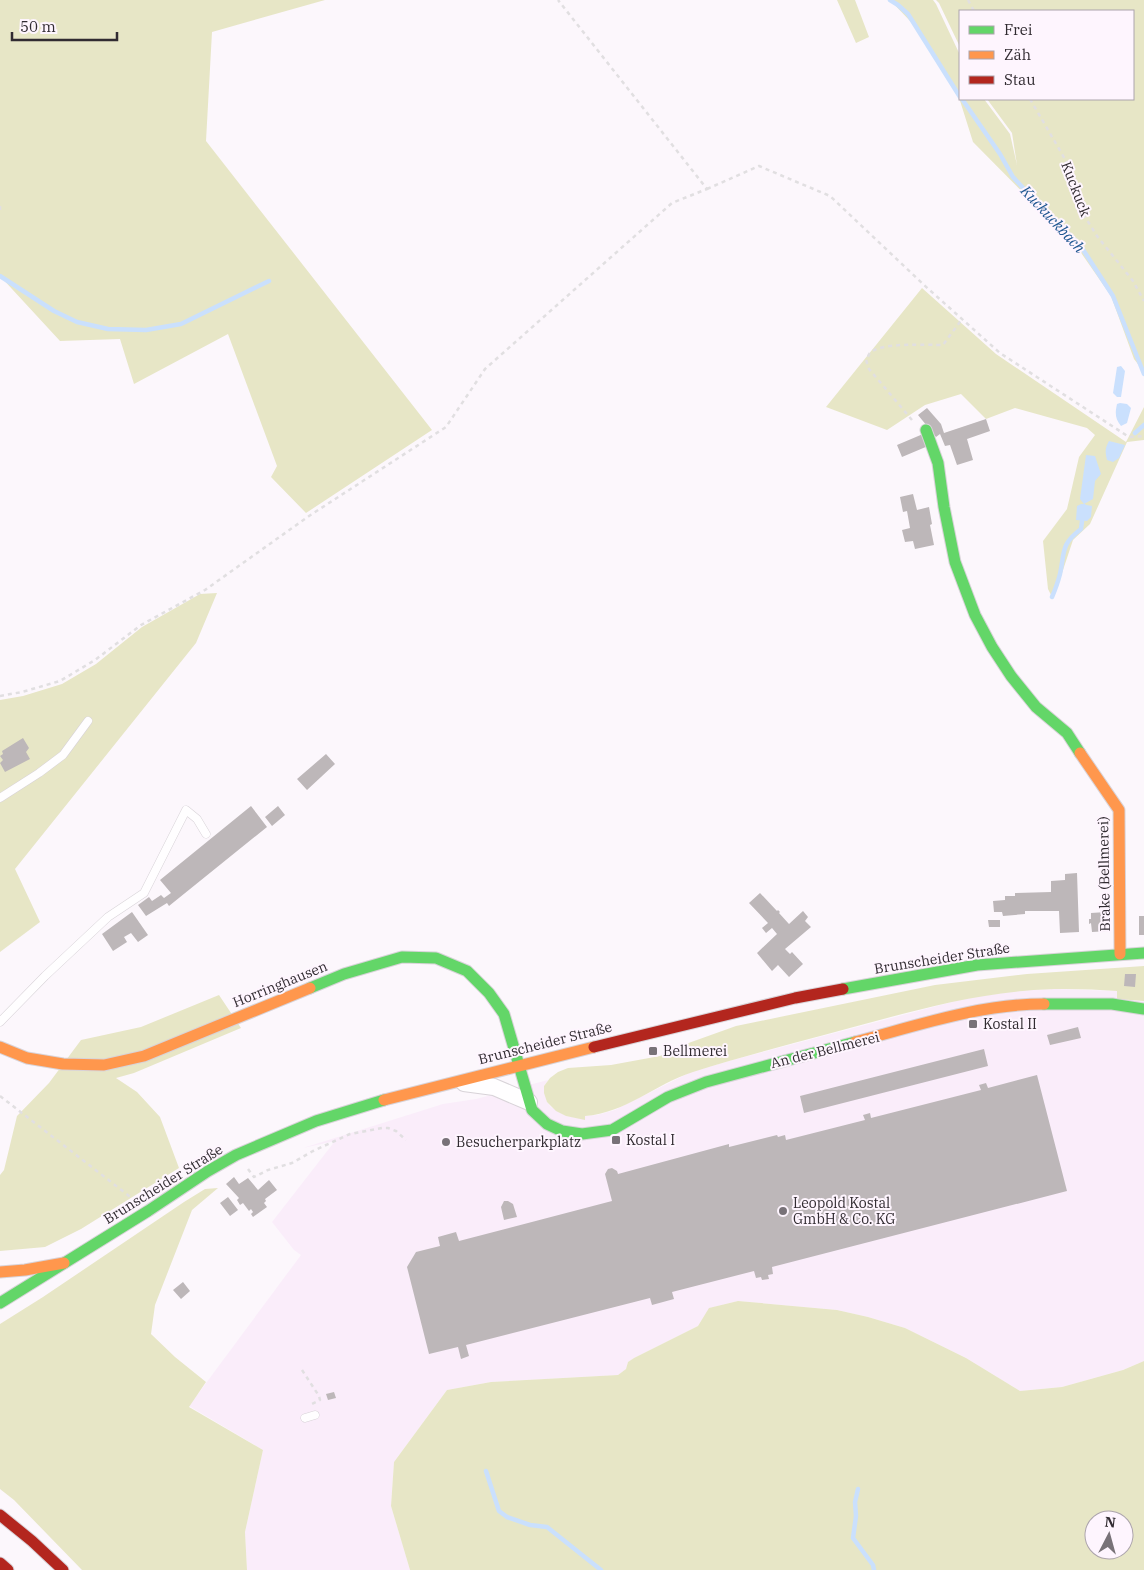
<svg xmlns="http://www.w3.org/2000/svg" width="1144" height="1570" font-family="'IBM Plex Serif',serif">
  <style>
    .built { fill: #faedfa }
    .green { fill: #e7e6c6; fill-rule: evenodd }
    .water { fill: #cae0fd }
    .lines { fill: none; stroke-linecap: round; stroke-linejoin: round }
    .stream { stroke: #cae0fd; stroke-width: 4.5 }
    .building { fill: #bdb7b9 }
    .lane-casing { stroke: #d8d3d8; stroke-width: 9 }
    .street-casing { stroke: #d8d3d8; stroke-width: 18 }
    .fast-casing { stroke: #d8d3d8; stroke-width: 13 }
    .slow-casing { stroke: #d8d3d8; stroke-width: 13 }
    .jam-casing { stroke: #d8d3d8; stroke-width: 13 }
    .path { stroke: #e1dfe1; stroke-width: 2.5; stroke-dasharray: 4 4; stroke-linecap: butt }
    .lane { stroke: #fffeff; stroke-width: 8 }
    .street { stroke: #fffeff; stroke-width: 16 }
    .fast { stroke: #63d668; stroke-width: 11 }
    .slow { stroke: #ff974d; stroke-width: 11 }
    .jam { stroke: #b3261e; stroke-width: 11 }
    .poi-dot { fill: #787278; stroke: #fef5fe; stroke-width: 2 }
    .labels { text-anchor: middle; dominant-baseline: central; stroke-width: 4; stroke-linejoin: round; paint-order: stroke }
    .street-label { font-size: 14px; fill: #312b31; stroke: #fef5fe }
    .poi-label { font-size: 14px; fill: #312b31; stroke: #fef5fe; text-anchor: start }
    .water-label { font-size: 15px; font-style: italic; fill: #1f5791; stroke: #fef5fe }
  </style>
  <rect width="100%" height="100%" fill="#fcf7fc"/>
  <path class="built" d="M1056,989L1118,991L1117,999L1144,1001V1361L1123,1370L1062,1387L1020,1391L966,1358L905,1328L868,1317L837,1310L738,1301L710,1308L698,1326L634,1358L628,1362L626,1369L618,1375L491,1382L447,1390L394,1462L391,1506L410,1570H247L245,1532L263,1450L189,1406L301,1255L294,1250L272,1222L335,1141L303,1148L443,1104L476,1099L548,1080L544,1086L547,1102L551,1107L566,1116L585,1119V1116L597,1115L615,1110L691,1072L733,1060L967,998L1024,990Z"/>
  <path class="green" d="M0,0H325L212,32L206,141L432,430L306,513L271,477L277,466L228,334L134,384L120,339L60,341L0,276Z
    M837,0H855L869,37L856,43Z
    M890,0H933L936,4L960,55V99H984L1010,134L1017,165L1012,133L987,99H1133V11H960V47L939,3L936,0H1144V372L1134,359L1111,296L1077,247L973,142L956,88L911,22Z
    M922,288L996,354L1126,442L1144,407V440L1127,442L1090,524L1073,540L1058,585L1052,597L1048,589L1043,541L1067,509L1079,457L1095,435L1087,428L1015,408L986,419L961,394L925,405L887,430L826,407Z
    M217,593L196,643L15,869L40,922L0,952V700L23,696L62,684L96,664L142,627L200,594Z
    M1144,966V1001L1117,999V991C1086,989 1054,988 1023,991C955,997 889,1018 824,1035C780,1047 736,1058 693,1072C655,1084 626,1113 585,1116V1120L566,1116L556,1111L547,1102L544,1093V1086L550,1078L558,1072L568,1068L611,1065L660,1056L683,1045L736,1026L935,985L1027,974Z
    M219,995L241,1028L134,1073L116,1078L137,1092L160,1117L179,1168L81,1229L45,1247L0,1251V1175L4,1170L17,1116L49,1083L81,1040L141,1027Z
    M218,1188L192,1210L155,1305L151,1334L175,1357L206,1382L189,1407L263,1450L245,1532L247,1570H82L14,1500L0,1489V1324L43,1297L184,1202L205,1189Z
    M738,1301L837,1310L868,1317L905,1328L966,1358L1020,1391L1062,1387L1123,1370L1144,1361V1570H410L391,1506L394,1462L447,1390L491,1382L618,1375L626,1369L628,1362L634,1358L698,1326L709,1308ZM1094,1520H1124V1550H1094Z"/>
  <path class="water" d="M1121,366L1125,371L1121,397H1117L1113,393L1117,367Z
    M1120,403L1127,404L1131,408L1127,423L1121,426C1115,419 1115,413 1117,404Z
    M1109,441L1125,445L1119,458L1113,462L1107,460C1105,452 1105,448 1109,441Z
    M1086,455L1095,456L1101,474L1095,481L1093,499L1084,504L1080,499Z
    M1081,504L1092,506L1091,517L1087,521L1076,520L1077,506Z"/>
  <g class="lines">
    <path class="stream" d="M890,0L898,5L908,14L960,97
      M962,99L1000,154L1013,177L1039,205L1080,245L1113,296L1144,374
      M0,276L54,311L77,322L108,329L146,330L181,324L269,281
      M1135,433L1144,425
      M1052,597C1055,590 1058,582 1060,574C1065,552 1060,545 1081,529L1084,506
      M486,1471L499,1511L507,1517L530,1525L547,1527L601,1570
      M858,1489L855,1502L856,1516L853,1538L873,1565L874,1570"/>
  </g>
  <path class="building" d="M927,408L941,424L944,433L986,419L990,431L967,439L973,460L957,465L950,445L945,446L940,434L936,437L918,415Z
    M923,434L928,446L902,457L897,445Z
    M913,494L917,510L929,507L932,524L930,525L934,545L915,549L913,541L905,542L902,530L910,528L907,511L903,512L900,497Z
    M23,738L29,748L26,752L30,759L5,772L0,763L3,760L0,756L3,754L2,751Z
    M326,754L335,764L307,790L297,779Z
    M251,806L267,827L169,906L167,903L146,916L138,905L149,897L152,901L161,895L164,898L171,893L160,880Z
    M278,806L285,815L272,826L265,817Z
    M1077,873L1079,932L1060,933L1059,911H1025V914L1003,916L1002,912H994L993,901L1005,900V896H1015V893L1051,892V881L1065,880V874Z
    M760,893L777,911L778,910L780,912L779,913L789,924L803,911L808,917L805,921L811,927L785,949L790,954L792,952L803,964L789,977L778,965L772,971L757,953L777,934L772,928L766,933L762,928L768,923L749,903Z
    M132,912L148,935L138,942L131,933L124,937L127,942L113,951L102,934Z
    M1106,912V918H1108L1109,931L1092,932L1091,923L1089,924V919H1091V913Z
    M1139,916H1144V935H1139Z
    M988,920H1000V927H989Z
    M1125,974H1136L1135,987L1124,986Z
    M1078,1027L1081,1038L1050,1045L1047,1035Z
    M984,1049L988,1066L804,1113L800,1096Z
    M1037,1075L1067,1191L772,1267L773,1274L768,1275L769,1279L762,1280L761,1277L756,1278L754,1271L672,1292L674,1299L652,1305L650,1298L466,1345L469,1356L461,1359L458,1347L429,1354L407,1267L416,1252L440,1246L438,1237L456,1232L459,1241L612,1201L605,1174L608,1169L612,1168L617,1171L618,1174L729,1144V1147L777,1135L778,1137L785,1135L786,1140L865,1120L863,1115L870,1113L871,1118L981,1090L979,1085L986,1083L988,1088Z
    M234,1177L239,1184L248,1178L258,1190L269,1180L277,1190L265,1199L266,1201L264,1203L267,1207L253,1217L251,1214L253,1212L251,1209L249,1211L243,1203L240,1205L237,1200L239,1198L226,1184Z
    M228,1197L238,1210L230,1216L220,1203Z
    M504,1201H508L513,1204L517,1217L504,1220L501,1207Z
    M183,1282L190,1291L181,1299L173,1290Z
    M334,1392L336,1398L328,1400L326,1394Z"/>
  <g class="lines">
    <g class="lane-casing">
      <path id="lane" d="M0,798L39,773L63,755L88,721
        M0,1022L45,976L108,917L144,893L186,810L197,819L206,834
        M305,1418L315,1415"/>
    </g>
    <g class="street-casing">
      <path id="street" d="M464,1083L494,1087L529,1102"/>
    </g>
    <g class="fast-casing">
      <path id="fast" d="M926,430L938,463L944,507L955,562L975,615L992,647L1011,676L1036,707L1067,733L1080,753
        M310,988L344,974L402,957L436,958L467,971L489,993L504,1014L532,1110L547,1124L562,1131L582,1134L612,1130L668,1097L706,1082L855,1042
        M843,989L977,965L1144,953
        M1044,1004H1112L1144,1009
        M0,1303L148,1211L208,1171L236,1155L316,1121L384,1100"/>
    </g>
    <g class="slow-casing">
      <path id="slow" d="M1080,753L1119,810L1120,954
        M855,1042C916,1026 979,1004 1044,1004
        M0,1047L27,1058L63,1064L104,1065L144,1056L310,988
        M384,1100L594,1047
        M0,1272L25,1270L64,1263"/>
    </g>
    <g class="jam-casing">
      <path id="jam" d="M594,1047L795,998L843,989
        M0,1515L32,1541L63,1570
        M0,1563L8,1570"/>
    </g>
    <path class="path" d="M968,0L974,11
      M1030,99L1069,166L1082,212L1097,236L1133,281L1144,301
      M707,189L759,166L830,196L924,285L1000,353L1129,437L1144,436
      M0,206V210
      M912,420L869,369L866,360C868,358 868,355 870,353C880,342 928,345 943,345L962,319
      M0,696L22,692L60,681L95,660L141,625L205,590L309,516L446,427L485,369L672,203L707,189L558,0
      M0,1096L133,1199
      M248,1169L254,1177L268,1170L292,1163L313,1151L350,1134L382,1128H388L396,1131L406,1140
      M302,1370L319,1396L320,1400L312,1404"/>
    <use href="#lane" class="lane"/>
    <use href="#street" class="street"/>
    <use href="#fast" class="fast"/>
    <use href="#slow" class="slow"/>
    <use href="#jam" class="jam"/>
  </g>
  <g class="poi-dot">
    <rect x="968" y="1019" width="10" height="10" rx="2.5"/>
    <rect x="648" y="1046" width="10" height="10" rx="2.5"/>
    <rect x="611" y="1135" width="10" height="10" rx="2.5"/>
    <circle cx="446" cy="1142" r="5"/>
    <circle cx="783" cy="1211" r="5"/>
  </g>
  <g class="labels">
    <g class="street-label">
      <text transform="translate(1076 189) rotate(69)">Kuckuck</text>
      <text transform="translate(1104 874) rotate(-91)">Brake (Bellmerei)</text>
      <text transform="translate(942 958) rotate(-9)">Brunscheider Straße</text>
      <text transform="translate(280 984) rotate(-22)">Horringhausen</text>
      <text transform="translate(545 1043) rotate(-14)">Brunscheider Straße</text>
      <text transform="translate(825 1050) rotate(-14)">An der Bellmerei</text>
      <text transform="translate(163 1184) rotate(-32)">Brunscheider Straße</text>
    </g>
    <g class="poi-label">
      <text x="983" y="1024">Kostal II</text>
      <text x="663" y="1051">Bellmerei</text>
      <text x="626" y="1140">Kostal I</text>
      <text x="456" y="1142">Besucherparkplatz</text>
      <text x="793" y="1203">Leopold Kostal<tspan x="793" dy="16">GmbH &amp; Co. KG</tspan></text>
    </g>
    <g class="water-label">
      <text transform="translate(1053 219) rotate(47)">Kuckuckbach</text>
    </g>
  </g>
  <rect x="959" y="10" width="175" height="90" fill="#fef5fe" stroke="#aca4ac"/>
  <rect x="969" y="26" width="25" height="8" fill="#63d668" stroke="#aca4ac"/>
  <text x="1004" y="35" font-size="15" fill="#312b31">Frei</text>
  <rect x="969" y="51" width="25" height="8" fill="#ff974d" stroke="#aca4ac"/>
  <text x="1004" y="60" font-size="15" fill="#312b31">Zäh</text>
  <rect x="969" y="76" width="25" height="8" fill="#b3261e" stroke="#aca4ac"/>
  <text x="1004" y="85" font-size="15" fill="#312b31">Stau</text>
  <g transform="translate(1109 1535) rotate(6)"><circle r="24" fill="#fef5fe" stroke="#aca4ac"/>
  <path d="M0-4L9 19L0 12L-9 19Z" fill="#787278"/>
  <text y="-8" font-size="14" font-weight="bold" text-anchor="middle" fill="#312b31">N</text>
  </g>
  <path d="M12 32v8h105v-8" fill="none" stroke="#312b31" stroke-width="2.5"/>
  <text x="20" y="32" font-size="15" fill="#312b31" stroke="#fef5fe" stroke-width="4" paint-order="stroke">50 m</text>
</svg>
